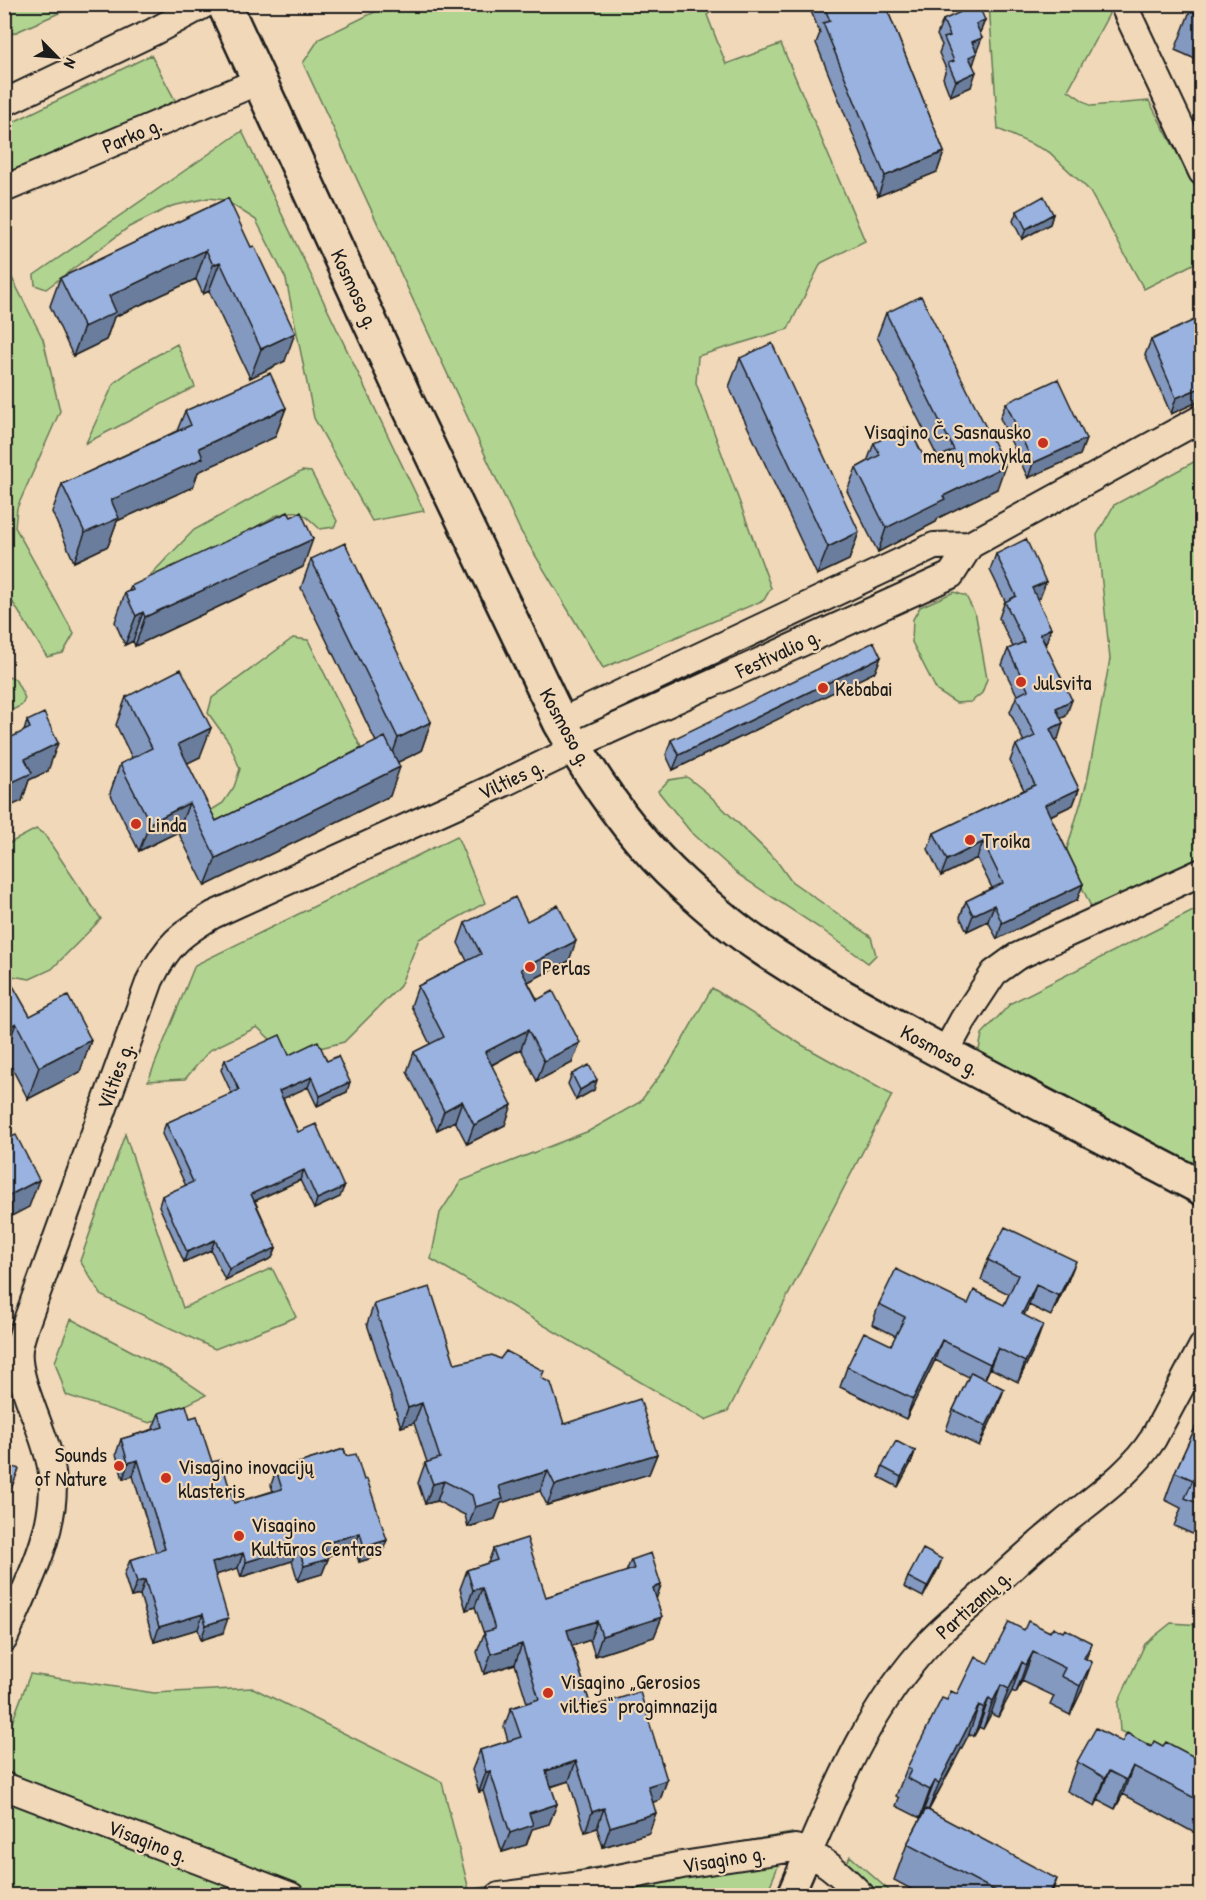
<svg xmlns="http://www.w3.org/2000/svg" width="1206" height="1900" font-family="'Patrick Hand',sans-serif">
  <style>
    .green { fill: #b1d590; stroke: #667856; stroke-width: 1.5 }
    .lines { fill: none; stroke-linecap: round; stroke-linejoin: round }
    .minor-casing { stroke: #1c1c1c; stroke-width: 30 }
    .major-casing { stroke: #1c1c1c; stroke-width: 38 }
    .minor { stroke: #f0d8b8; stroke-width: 26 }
    .major { stroke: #f0d8b8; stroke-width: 33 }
    .wall { fill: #8499c0; stroke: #1c1c1c; stroke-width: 1.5 }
    .shaded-wall { fill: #6b7d9c; stroke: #1c1c1c; stroke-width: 1.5 }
    .building { fill: #99b2df; stroke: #1c1c1c; stroke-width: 1.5 }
    .poi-dot { fill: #c8321e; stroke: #f0d8b8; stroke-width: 2 }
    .labels { text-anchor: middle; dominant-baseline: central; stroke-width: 4.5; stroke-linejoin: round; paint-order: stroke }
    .street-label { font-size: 21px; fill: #1c1c1c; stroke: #f0d8b8 }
    .poi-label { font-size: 21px; fill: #1c1c1c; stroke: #f0d8b8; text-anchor: start }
  </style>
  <rect width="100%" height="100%" fill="#f0d8b8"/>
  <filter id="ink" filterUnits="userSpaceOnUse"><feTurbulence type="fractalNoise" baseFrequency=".0167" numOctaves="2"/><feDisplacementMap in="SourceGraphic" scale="12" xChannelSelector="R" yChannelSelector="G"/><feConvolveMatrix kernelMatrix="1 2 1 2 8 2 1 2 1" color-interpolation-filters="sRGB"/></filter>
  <g filter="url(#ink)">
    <path class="green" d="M5,4H77V5L5,37Z
      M391,4L721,5L707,15L726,64L781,44L865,241L821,263L788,329L698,356L696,383L771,588L764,600L603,668L520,530L303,63L319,39Z
      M989,5H1104L1109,14L1068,90L1091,106L1149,101L1201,198V260L1144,289L1089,190L1049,152L998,129Z
      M151,55L176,102L5,177V126Z
      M242,131L424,511L372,521L314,418L286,279L256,220L225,200L208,198L172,206L129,227L46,289L35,285L34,275Z
      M12,278L43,339L60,411L17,508L15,527L74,634L63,653L47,657L5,590L4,282Z
      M177,344L195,387L86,443L114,383L134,368Z
      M1201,458V857L1092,909L1066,852L1087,782L1110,659L1097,535L1114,505Z
      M302,471L311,472L337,521L334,527L320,529C301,512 301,507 275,516L139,593L136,590L194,530Z
      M954,592L966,596L976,616L987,679L982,693L971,702L956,703L937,691L912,642L913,619L920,607Z
      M293,638L308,640L361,748L204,831L202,816L223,803L234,787L240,769L229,742L208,713L212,698Z
      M5,676L15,679L25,698L22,705L5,714Z
      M687,777L706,792L776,860L791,881L871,937L876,955L868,963L824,931L739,875L690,831L658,791L669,780Z
      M36,829L44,834L101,919L52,969L30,979L5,975L4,846Z
      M457,836L485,903L419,939L400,986L344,1042L288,1056L257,1027L210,1050L185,1079L148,1081L195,965Z
      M1201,907V1169L978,1055L982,1034L1011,1003Z
      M712,988L802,1045L892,1095L728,1411L705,1420L431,1259L440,1213L461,1181L589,1131L640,1102L670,1062Z
      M125,1134L183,1308L272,1268L296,1317L215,1349L102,1296L80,1261Z
      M71,1319L175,1374L206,1395L150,1423L66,1395L55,1362Z
      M1171,1623L1201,1625V1769L1120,1731L1118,1703L1145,1644Z
      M30,1674L154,1693L253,1688L442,1782L469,1890L792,1833L766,1895H5V1741Z
      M850,1856L894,1895L833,1896Z"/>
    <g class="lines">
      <g class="minor-casing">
        <path id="minor" d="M1123,4L1202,172
          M4,103L153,32L205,4
          M4,189L259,81
          M560,722L934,546L970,545L1202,418
          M945,1053L963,1020L994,973L1016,957L1202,872
          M4,1639C25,1589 59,1528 52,1473C48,1435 15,1382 19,1349C20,1341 23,1333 25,1326L150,980C168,944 180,935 213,915L504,783L558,757L574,746L951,575L970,545
          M4,1786L291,1896
          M499,1896L589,1884L682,1865L795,1848C824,1857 841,1875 862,1896
          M790,1896C829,1807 863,1713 931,1641C947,1624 967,1609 985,1592C1010,1570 1034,1547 1060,1526C1092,1499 1130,1475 1153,1439L1202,1347"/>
      </g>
      <g class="major-casing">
        <path id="major" d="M224,4L405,398L560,722C593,780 633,839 683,884C708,907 735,930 764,949C811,981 863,1008 913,1036C1008,1088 1105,1137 1202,1188"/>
      </g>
      <use href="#minor" class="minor"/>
      <use href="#major" class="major"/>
    </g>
    <path class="wall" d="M808,4H885L944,152L937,172L878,196L816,43L820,33Z
      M1202,4V62L1175,50L1190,11Z
      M943,20H985L980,33L973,65L971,87L950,96L943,78L946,69L939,53L942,45L937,35Z
      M228,198L285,361L250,378L209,291L203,294L196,279L114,317L106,340L73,356L50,306L60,278Z
      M1017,211L1053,214L1050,224L1022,239L1013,221Z
      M886,313L997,489L938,518L936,522L878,552L847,491L856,468L867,462L874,443L927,463L938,458L877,337Z
      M1151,340L1202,400L1171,414L1145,355Z
      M740,358L859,532L849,560L817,575L729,387Z
      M1006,403L1086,439L1080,455L1028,478L1000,418Z
      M286,408L275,437L198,472L193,487L117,521L108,546L74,562L52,512L62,484L177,431L185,411Z
      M996,554L1040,598L1037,599L1045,644L1066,716L1061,718L1058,739L1055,740L1079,789L1073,805L1050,816L1083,884L1077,900L997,939L988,921L967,931L960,917L966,901L992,888L977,858L941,876L928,849L934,833L1024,790L1010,761L1016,745L1024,742L1010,712L1017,695L1002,665L1008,649L1013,647L999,618L1005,601L990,570Z
      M311,559L431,722L421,751L398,762L390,796L205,886L178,832L139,851L110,793L120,764L132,758L116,725L126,697L200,757L187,763L216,821L376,742L301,588Z
      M303,567L135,646L133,641L125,645L115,622L125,593L129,591L131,586Z
      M881,657L875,672L673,770L666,755L671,740Z
      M27,721L48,771L29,780L22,801L24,731Z
      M527,921L569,961L528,982L572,1063L537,1081L521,1049L492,1065L505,1125L467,1144L455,1121L437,1130L407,1072L414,1052L430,1044L411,1006L418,986L467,961L458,943L465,923Z
      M4,970L30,1016L91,1040L80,1072L28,1099L5,1055Z
      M289,1055L327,1061L347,1092L317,1106L308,1087L283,1098L298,1132L340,1197L314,1209L300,1180L255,1201L276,1248L272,1258L225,1280L211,1250L184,1262L159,1206L162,1196L186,1186L162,1134L166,1123L232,1094L221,1070L225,1060Z
      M572,1074L594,1090L576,1100L568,1084Z
      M988,1260L1068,1281L1051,1316L1029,1305L1024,1315L1036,1344L1018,1382L990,1368L985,1379L1004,1389L997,1408L979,1446L946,1430L953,1410L969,1377L935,1360L906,1419L840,1387L847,1367L891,1345L896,1336L872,1324L879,1304H968L1004,1305L1009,1294L981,1280Z
      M374,1304L455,1364L541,1378L564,1424L657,1454L649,1474L547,1505L540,1491L501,1503L495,1519L468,1527L465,1515L437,1501L425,1504L418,1483L425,1463L427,1462L414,1423L401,1427L367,1324Z
      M159,1413L190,1418L212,1462L234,1503L273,1491L271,1485L276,1470L344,1449L382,1555L359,1562L354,1548L327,1556L328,1559L322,1574L298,1581L292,1561L241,1577L238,1568L215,1575L223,1633L201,1640L198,1629L154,1642L140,1595L131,1597L124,1575L130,1560L156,1552L133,1476L123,1479L116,1454L121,1439L154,1429L153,1428Z
      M1202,1413V1538L1174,1526L1181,1508L1165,1500L1175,1472Z
      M915,1451L912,1461L898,1487L879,1477L882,1467Z
      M493,1549L546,1597L626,1572L631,1560L661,1585L656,1599L662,1617L654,1637L595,1656L590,1640L572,1646L591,1707L667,1780L660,1800L653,1802L649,1833L603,1847L597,1828L585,1832L569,1781L551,1787L557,1804L549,1824L532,1829L526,1845L502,1852L483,1791L479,1792L472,1770L480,1750L508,1741L504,1727L511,1708L527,1703L515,1664L484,1674L477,1652L484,1634L475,1607L466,1610L460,1589L467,1570L488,1563Z
      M938,1569L923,1597L904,1587L908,1577Z
      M1024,1630L1063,1632L1092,1643L1086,1659L1082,1690L1070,1715L1050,1705L1054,1696L1022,1681L1016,1693L1012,1691L998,1717L991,1714L983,1729L979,1727L974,1736L969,1734L929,1810L1051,1896H924L894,1880L907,1844L925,1810L924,1809L920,1818L896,1806L899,1798L896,1796L907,1768L947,1700L957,1694Z
      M1122,1742L1151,1747L1163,1746L1202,1761V1837L1123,1794L1115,1809L1098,1800L1095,1806L1067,1791L1077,1762Z"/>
    <path class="shaded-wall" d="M985,20L979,35L976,24Z
      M982,38L976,53L972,42Z
      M977,53L972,68L969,57Z
      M976,72L971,87L950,96L956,81Z
      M944,152L937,172L878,196L885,176Z
      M1053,214L1050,224L1022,239L1026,229Z
      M206,250L196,279L114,317L106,340L73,356L84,327L109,296Z
      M220,262L209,291L203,294L213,265Z
      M295,333L285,361L250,378L261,349Z
      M1202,387V400L1171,414L1176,398Z
      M286,408L275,437L198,472L193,487L117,521L108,546L74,562L85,533L111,500L199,448Z
      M1086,439L1080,455L1028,478L1033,463Z
      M1005,466L997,489L938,518L936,522L878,552L886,528L943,496Z
      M859,532L849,560L817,575L828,547Z
      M313,539L303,567L135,646L145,617Z
      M1046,582L1040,598L1026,604L1032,588Z
      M143,612L133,641L125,645L136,616Z
      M1051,628L1046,644L1040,634Z
      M881,657L875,672L673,770L679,755Z
      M1072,700L1066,716L1050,724L1056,708Z
      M431,722L421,751L388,767L398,738Z
      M1063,723L1058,739L1044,745L1050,729Z
      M211,728L200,757L168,773L178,744Z
      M58,743L48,771L29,780L22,801L4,809V786L25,759Z
      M400,767L390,796L205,886L216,858Z
      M1079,789L1073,805L1039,821L1045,805Z
      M189,803L178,832L139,851L150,823Z
      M983,842L977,858L941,876L947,860Z
      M1083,884L1077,900L997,939L1002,923Z
      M994,905L988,921L967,931L973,915Z
      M576,941L569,961L514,989L521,969Z
      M16,1023L5,1055H4V1030Z
      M528,1030L521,1049L478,1072L485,1052Z
      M91,1040L80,1072L28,1099L39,1067Z
      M580,1043L572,1063L537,1081L544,1061Z
      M312,1077L308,1087L276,1102L279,1091Z
      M597,1080L594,1090L576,1100L580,1090Z
      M350,1082L347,1092L317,1106L320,1096Z
      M462,1101L455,1121L437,1130L444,1111Z
      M512,1105L505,1125L467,1144L474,1125Z
      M304,1170L300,1180L248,1204L251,1194Z
      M39,1180L29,1207L4,1220V1198Z
      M344,1187L340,1197L314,1209L317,1199Z
      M215,1240L211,1250L184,1262L187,1252Z
      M276,1248L272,1258L225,1280L229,1269Z
      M1076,1261L1068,1281L1051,1316L1059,1296Z
      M1036,1285L1029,1305L1015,1334L1022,1314Z
      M1043,1325L1036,1344L1018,1382L1025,1362Z
      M942,1340L935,1360L906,1419L913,1399Z
      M998,1348L990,1368L983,1384L990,1364Z
      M1004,1389L997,1408L979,1446L986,1426Z
      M422,1403L414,1423L401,1427L408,1408Z
      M915,1451L912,1461L898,1487L901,1477Z
      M657,1454L649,1474L547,1505L555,1485Z
      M138,1460L133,1476L123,1479L128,1463Z
      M548,1471L540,1491L501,1503L495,1519L468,1527L475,1507L499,1486Z
      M444,1481L437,1501L425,1504L433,1484Z
      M360,1533L354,1548L318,1559L323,1544Z
      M387,1540L382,1555L359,1562L364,1547Z
      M298,1546L292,1561L241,1577L246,1562Z
      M243,1553L238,1568L206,1578L212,1563Z
      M328,1559L322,1574L298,1581L304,1566Z
      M942,1559L938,1569L923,1597L927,1587Z
      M145,1580L140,1595L131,1597L137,1582Z
      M661,1585L654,1605L653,1588Z
      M482,1588L475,1607L466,1610L473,1590Z
      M203,1614L198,1629L154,1642L159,1627Z
      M662,1617L654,1637L595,1656L602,1636Z
      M228,1618L223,1633L201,1640L206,1625Z
      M597,1621L590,1640L560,1650L567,1630Z
      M522,1644L515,1664L484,1674L491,1654Z
      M1033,1652L1022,1681L1016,1693L1026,1665Z
      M1022,1662L1012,1691L998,1717L1009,1689Z
      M1092,1662L1082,1690L1070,1715L1080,1686Z
      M1001,1685L991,1714L983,1729L993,1701Z
      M989,1698L979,1727L974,1736L984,1708Z
      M979,1705L969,1734L928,1811L939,1783Z
      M576,1761L569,1781L539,1790L546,1771Z
      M1133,1766L1123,1794L1115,1809L1126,1780Z
      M490,1771L483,1791L479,1792L486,1772Z
      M1109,1771L1098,1800L1095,1806L1105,1778Z
      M667,1780L660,1800L641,1806L648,1786Z
      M935,1781L924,1809L920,1818L930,1790Z
      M557,1804L549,1824L532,1829L526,1845L502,1852L510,1833L529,1813Z
      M604,1808L597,1828L585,1832L592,1812Z
      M656,1813L649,1833L603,1847L610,1827Z
      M1057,1879L1051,1896H1048Z"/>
    <path class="building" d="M823,4H885L944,152L885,176L823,23L830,21Z
      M978,4L985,20L976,24L982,38L972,42L977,53L969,57L976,72L956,81L948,63L954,61L944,38L950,36L943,20Z
      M1192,4H1202V16L1190,11Z
      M1044,196L1053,214L1026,229L1017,211Z
      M228,198L251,247L254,246L295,333L261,349L220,262L213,265L206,250L109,296L116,312L84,327L60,278Z
      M921,296L1005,466L943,496L945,499L886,528L856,468L880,455L874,443L908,426L927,463L954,450L886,313Z
      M1201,317L1202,387L1176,398L1151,340Z
      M772,343L859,532L828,547L740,358Z
      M270,373L286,408L199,448L203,458L111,500L119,518L85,533L62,484L191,425L185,411Z
      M1058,379L1086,439L1033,463L1006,403Z
      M288,512L291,517L301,512L313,539L145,617L143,612L136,616L125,593L133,590L131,586Z
      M1026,539L1046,582L1032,588L1051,628L1040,634L1072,700L1056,708L1063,723L1050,729L1079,789L1045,805L1083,884L1002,923L994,905L973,915L966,901L1003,883L983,842L947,860L934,833L1035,785L1016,745L1035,736L1016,696L1028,690L1008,649L1024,642L1005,602L1016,596L996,554Z
      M345,543L431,722L398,738L311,559Z
      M874,642L881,657L679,755L671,740Z
      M181,669L211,728L178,744L216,821L385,737L400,767L216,858L189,803L150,823L120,764L152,748L126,697Z
      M44,713L58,743L25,759L32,773L4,786V741L30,728L27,721Z
      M515,897L527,921L558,905L576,941L521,969L537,1000L553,991L580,1043L544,1061L528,1030L485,1052L512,1105L474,1125L462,1101L444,1111L414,1052L444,1037L418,986L481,954L465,923Z
      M4,970L30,1016L68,996L91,1040L39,1067L16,1023L4,1030Z
      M280,1035L289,1055L318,1041L327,1061L338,1056L350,1082L320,1096L312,1077L279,1091L298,1132L316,1124L344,1187L317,1199L304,1170L251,1194L276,1248L229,1269L215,1240L187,1252L162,1196L193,1182L166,1123L239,1090L225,1060Z
      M589,1065L597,1080L580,1090L572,1074Z
      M16,1135L39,1180L4,1198V1140Z
      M1005,1227L1076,1261L1059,1296L1036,1285L1022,1314L1043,1325L1025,1362L998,1348L990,1364L942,1340L913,1399L847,1367L864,1332L891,1345L905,1317L879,1304L896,1269L968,1304L974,1290L1004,1305L1018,1275L988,1260Z
      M430,1287L455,1364L492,1355L500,1359L506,1351L544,1371L541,1378L551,1383L564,1424L640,1399L657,1454L555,1485L548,1471L499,1486L503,1499L475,1507L472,1495L444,1481L433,1484L425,1463L440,1458L422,1403L408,1408L374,1304Z
      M971,1372L1004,1389L986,1426L953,1410Z
      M186,1405L190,1418L197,1416L212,1462L221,1460L234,1503L282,1489L276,1470L344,1449L346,1456L356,1454L364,1480L367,1479L387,1540L364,1547L360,1533L323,1544L328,1559L304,1566L298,1546L246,1562L243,1553L212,1563L228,1618L206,1625L203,1614L159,1627L145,1580L137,1582L130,1560L165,1549L138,1460L128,1463L121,1439L163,1427L159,1413Z
      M1202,1413V1505L1185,1498L1193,1480L1175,1472Z
      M896,1441L915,1451L901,1477L882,1467Z
      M4,1464L19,1469L4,1507Z
      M527,1538L546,1597L634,1569L631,1560L651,1553L661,1585L653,1588L662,1617L602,1636L597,1621L567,1630L591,1707L640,1692L667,1780L648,1786L656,1813L610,1827L604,1808L592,1812L576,1761L546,1771L557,1804L529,1813L533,1825L510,1833L490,1771L486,1772L480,1750L521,1737L511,1708L539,1699L522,1644L491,1654L484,1632L495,1629L482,1588L473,1590L467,1570L497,1560L493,1549Z
      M923,1549L942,1559L927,1587L908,1577Z
      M1028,1621L1050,1632L1053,1627L1063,1632L1065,1629L1092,1643L1084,1658L1092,1662L1080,1686L1061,1676L1065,1668L1033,1652L1026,1665L1022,1662L1009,1689L1001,1685L993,1701L989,1698L984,1708L979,1705L939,1783L935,1781L930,1790L907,1778L911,1770L907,1768L942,1698L947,1700L951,1691L957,1694L975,1657L988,1663L1009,1622L1024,1630Z
      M1096,1728L1122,1742L1127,1733L1151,1747L1154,1741L1163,1746L1166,1742L1202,1761V1802L1133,1766L1126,1780L1109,1771L1105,1778L1077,1762Z
      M926,1809L1057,1879L1048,1896H1005L907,1844Z"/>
  </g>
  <g class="poi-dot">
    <circle cx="1043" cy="443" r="6"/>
    <circle cx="1021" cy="682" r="6"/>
    <circle cx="823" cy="688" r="6"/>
    <circle cx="136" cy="824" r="6"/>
    <circle cx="970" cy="840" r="6"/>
    <circle cx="530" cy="967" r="6"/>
    <circle cx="119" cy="1466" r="6"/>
    <circle cx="166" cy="1478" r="6"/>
    <circle cx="239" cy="1536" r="6"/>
    <circle cx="548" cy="1693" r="6"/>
  </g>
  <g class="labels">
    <g class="street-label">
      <text transform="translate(132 135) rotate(-23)">Parko g.</text>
      <text transform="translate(355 289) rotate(65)">Kosmoso g.</text>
      <text transform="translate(778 653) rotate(-25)">Festivalio g.</text>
      <text transform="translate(566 727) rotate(61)">Kosmoso g.</text>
      <text transform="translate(511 779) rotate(-25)">Vilties g.</text>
      <text transform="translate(940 1050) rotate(28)">Kosmoso g.</text>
      <text transform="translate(115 1076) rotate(-70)">Vilties g.</text>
      <text transform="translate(973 1604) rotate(-42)">Partizanų g.</text>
      <text transform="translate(148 1841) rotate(21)">Visagino g.</text>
      <text transform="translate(724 1859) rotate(-9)">Visagino g.</text>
    </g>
    <g class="poi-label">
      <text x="1031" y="431" text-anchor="end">Visagino Č. Sasnausko<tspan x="1031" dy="24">menų mokykla</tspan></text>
      <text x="1033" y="682">Julsvita</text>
      <text x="835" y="688">Kebabai</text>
      <text x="148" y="824">Linda</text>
      <text x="982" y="840">Troika</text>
      <text x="542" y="967">Perlas</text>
      <text x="107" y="1454" text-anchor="end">Sounds<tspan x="107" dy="24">of Nature</tspan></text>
      <text x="178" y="1466">Visagino inovacijų<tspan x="178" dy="24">klasteris</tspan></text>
      <text x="251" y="1524">Visagino<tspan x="251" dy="24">Kultūros Centras</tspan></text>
      <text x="560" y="1681">Visagino „Gerosios<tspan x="560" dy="24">vilties“ progimnazija</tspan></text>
    </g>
  </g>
  <rect width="1206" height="1900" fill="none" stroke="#f0d8b8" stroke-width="24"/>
  <rect x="12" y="12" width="1182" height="1876" fill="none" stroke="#1c1c1c" stroke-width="2" filter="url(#ink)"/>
  <g transform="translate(57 57) rotate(115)" stroke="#f0d8b8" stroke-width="4.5" paint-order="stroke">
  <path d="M0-4.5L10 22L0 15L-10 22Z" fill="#1c1c1c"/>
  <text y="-9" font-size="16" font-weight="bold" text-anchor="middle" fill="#1c1c1c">N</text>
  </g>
</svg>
